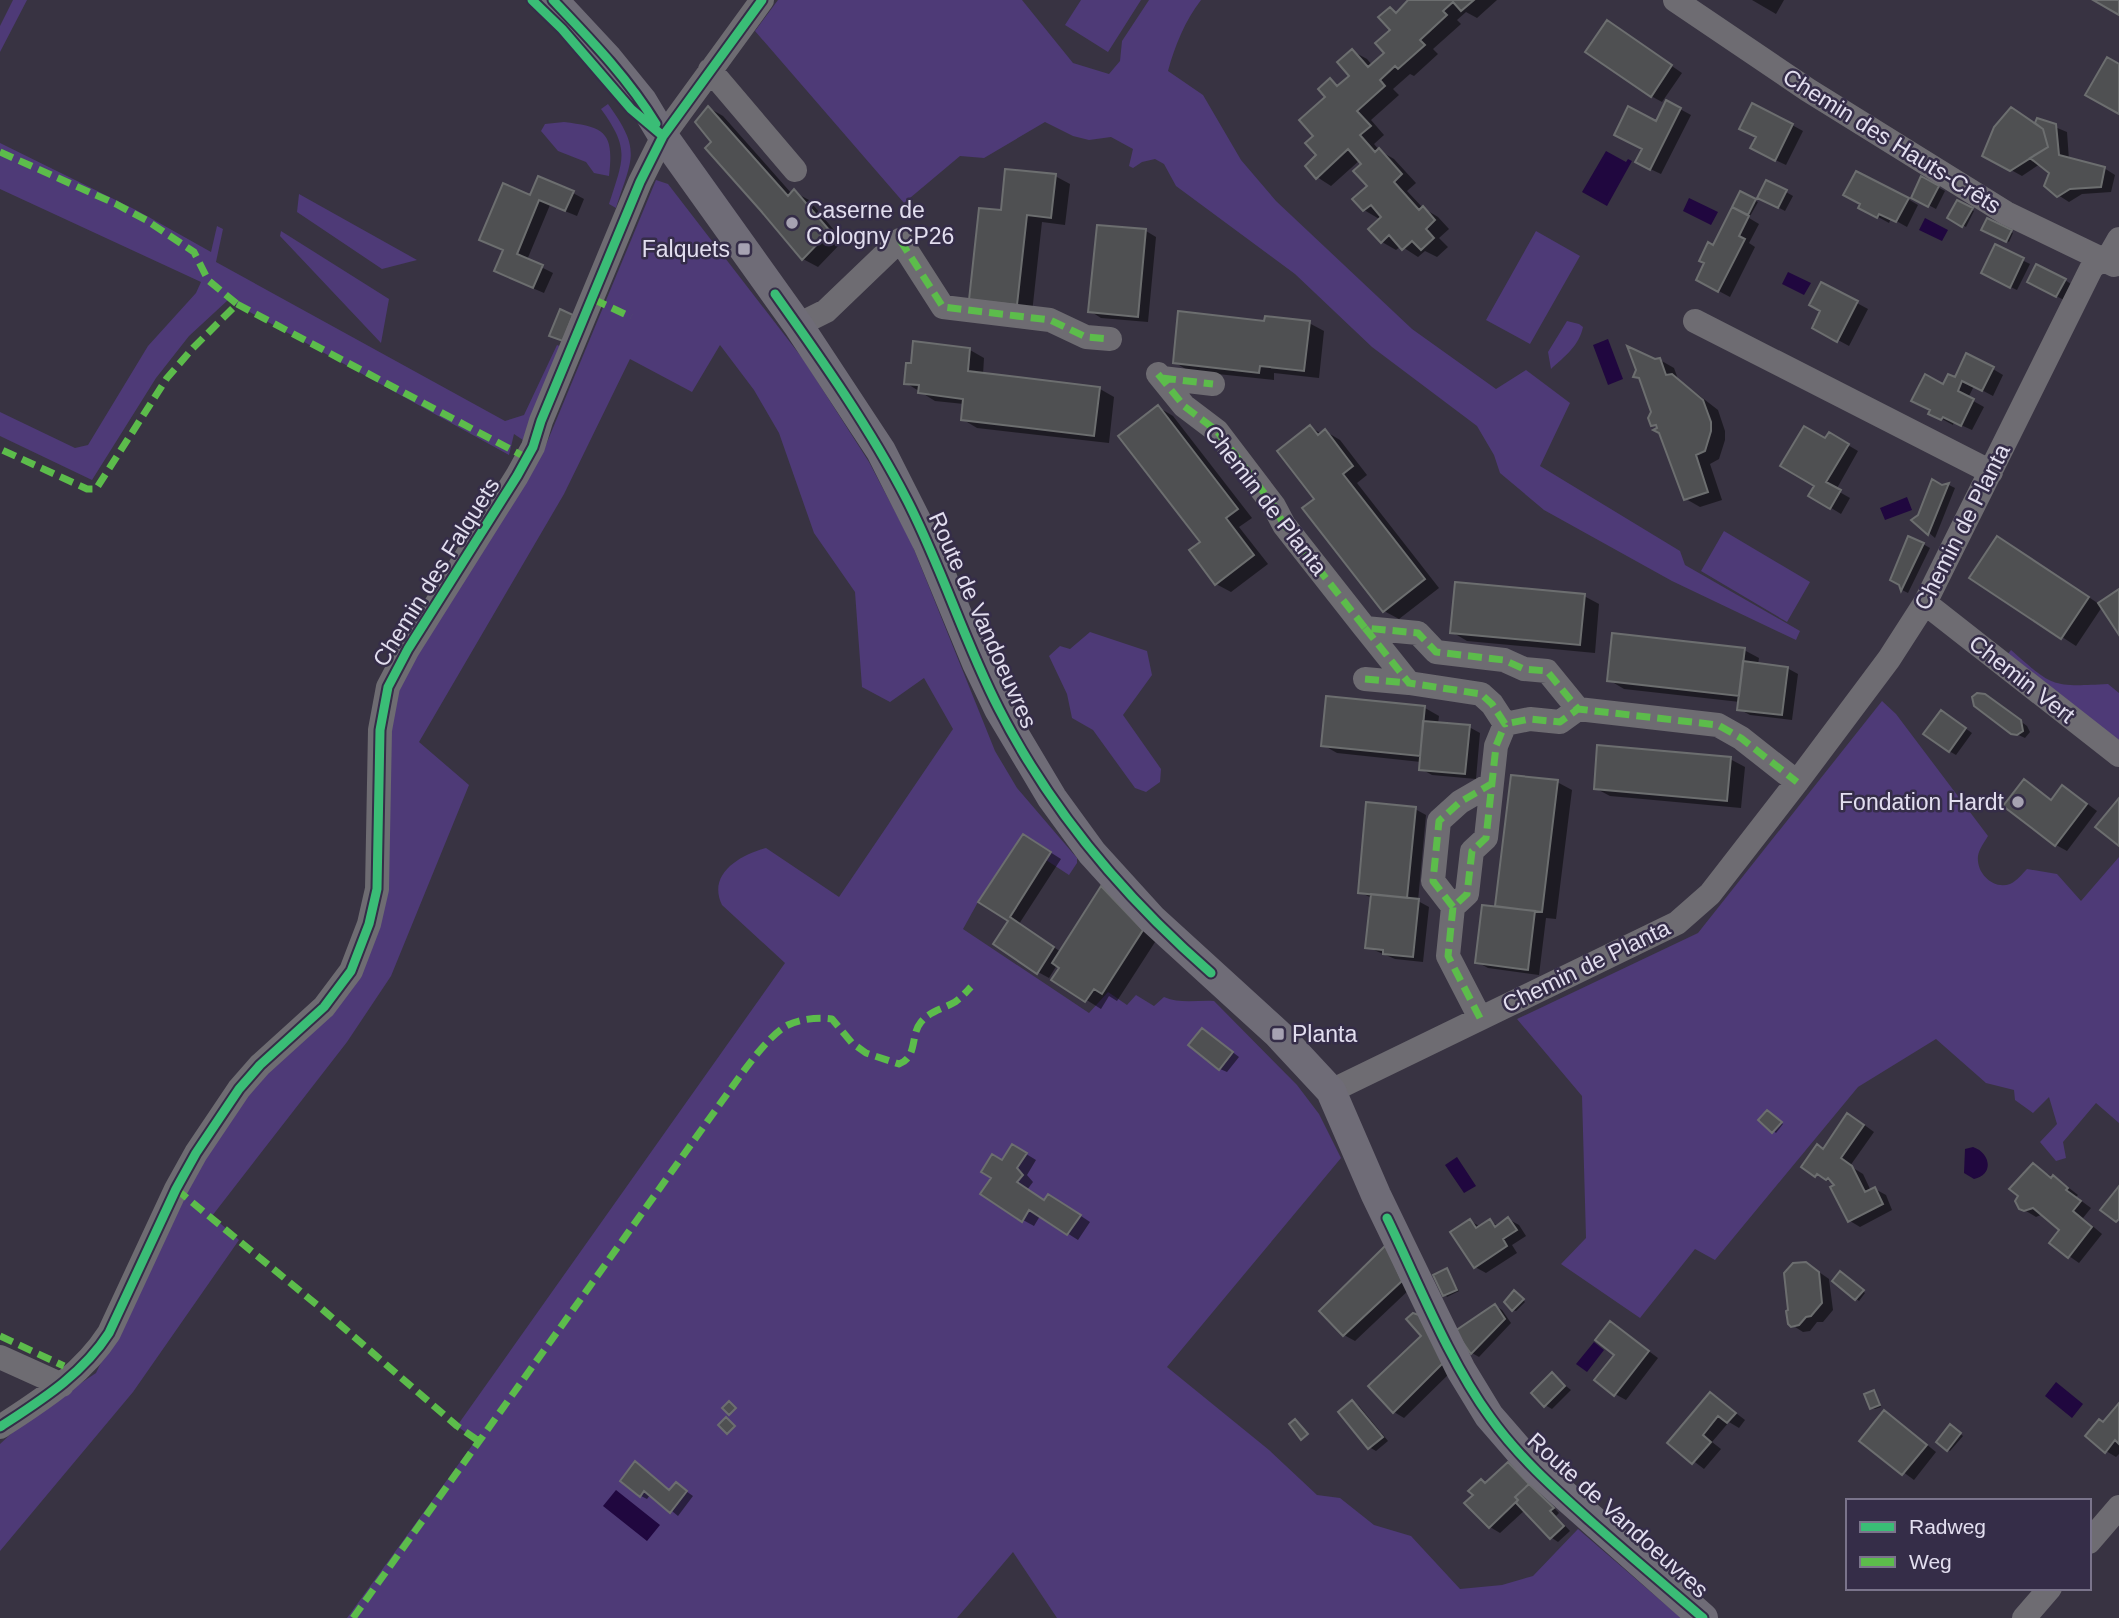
<svg xmlns="http://www.w3.org/2000/svg" width="2119" height="1618" font-family="Arial,sans-serif">
  <style>
    .green { fill: #4e3a77 }
    .water { fill: #20073f }
    .shadow { fill: #0007 }
    .building { fill: #4f5052; stroke: #6c6e6f; stroke-width: 2 }
    .lines { fill: none; stroke-linecap: round; stroke-linejoin: round }
    .minor { stroke: #6e6c72; stroke-width: 24 }
    .major { stroke: #6f6c77; stroke-width: 30 }
    .quiet { stroke: #5cbc4b; stroke-width: 7; stroke-dasharray: 14 7; stroke-linecap: butt }
    .cycleway-casing { stroke: #352d48; stroke-width: 13 }
    .cycleway { stroke: #3abd76; stroke-width: 9 }
    .poi-dot { fill: #a6a2b2; stroke: #352d48; stroke-width: 2.5 }
    .labels { text-anchor: middle; dominant-baseline: central; stroke-width: 5; stroke-linejoin: round; paint-order: stroke }
    .street-label { font-size: 23px; fill: #e2deef; stroke: #352d48 }
    .poi-label { font-size: 23px; fill: #e2deef; stroke: #352d48; text-anchor: start }
  </style>
  <rect width="100%" height="100%" fill="#383342"/>
  <path class="green" d="M13,0H27L0,52V26Z
    M778,0H1022L1073,63L1109,74L1120,61L1122,41L1149,0H1201C1185,21 1175,45 1168,71L1203,95L1241,160L1276,201L1412,329L1496,389L1526,370L1570,403L1540,466L1680,551L1685,565L1800,631L1796,640L1672,581L1544,510L1500,473L1494,455L1477,426L1372,347L1295,274L1176,186L1164,164L1155,159L1142,162L1133,168L1129,166L1133,149L1111,137L1089,140L1073,136L1045,122L984,158L960,156L904,203L755,31Z
    M1081,0H1141L1108,52L1065,25Z
    M608,104C642,151 632,157 616,208L609,204C623,159 631,150 601,109Z
    M564,122C606,127 614,133 609,176L594,173L586,162L558,151L541,131L545,124Z
    M0,143L138,211L211,252L217,226L223,229L216,262L505,421L524,415L557,345L562,347L523,440L514,434L509,455L228,300L189,336L156,378L92,480L0,436V412L75,448L88,445L148,346L196,293L201,282L0,189Z
    M656,180L668,184L803,359L869,462L911,542L995,751L1017,788L1077,858V863L1069,875L1046,860L1051,851L1023,834L978,902L963,929L1089,1013L1108,992L1127,1005L1136,995L1154,1006L1164,997C1180,1004 1197,1000 1214,1001L1297,1085L1319,1114L1341,1158L1167,1367L1269,1450L1317,1495L1340,1498L1374,1525L1411,1536L1460,1589L1502,1585L1533,1576L1578,1529L1681,1618H1057L1013,1552L957,1618H347L476,1440L457,1426L785,963L722,905C707,874 740,855 766,848L839,897L953,729L924,678L890,702L862,687L855,592L814,533L779,433L754,390L720,345L692,392L630,359L564,494L419,742L469,785L391,976L347,1042L212,1216L239,1240L133,1392L0,1551V1444L27,1419L96,1373L186,1186L258,1081L352,988L394,692L543,452Z
    M299,194L417,260L382,269L297,212Z
    M281,231L389,299L381,343L280,236Z
    M1536,231L1580,256L1530,344L1486,320Z
    M1567,321L1579,324L1583,327C1579,346 1565,356 1551,369L1548,352Z
    M1724,531L1810,582L1787,622L1701,571Z
    M1090,632L1147,651L1152,675L1123,715L1161,769L1160,782L1146,792L1135,788L1093,730L1072,718L1067,694L1049,656L1060,646L1070,649Z
    M2011,650C2053,687 2051,687 2108,684L2119,693V744L2007,655Z
    M1882,701L1896,714L1988,836C1984,843 1979,849 1978,856C1976,873 1993,890 2010,884C2017,881 2022,874 2027,869L2057,874L2081,901L2119,857V1123L2096,1103L2063,1142L2066,1158L2056,1161L2040,1142L2057,1124L2049,1097L2033,1113L2015,1100L2014,1090L1986,1083L1936,1039L1858,1087L1715,1260L1695,1249L1640,1318L1561,1264L1586,1238L1582,1096L1517,1019L1698,933Z"/>
  <path class="water" d="M1606,151L1626,162L1628,159L1632,161L1607,206L1582,192Z
    M1689,198L1718,212L1711,225L1683,211Z
    M1925,218L1948,230L1942,241L1919,230Z
    M1788,272L1811,283L1804,295L1782,284Z
    M1608,339L1623,379L1608,385L1593,345Z
    M1907,497L1912,510L1885,520L1880,508Z
    M1973,1147C1991,1153 1994,1175 1974,1179L1964,1173L1965,1149Z
    M1457,1157L1476,1186L1464,1193L1445,1165Z
    M1594,1342L1604,1350L1587,1372L1576,1364Z
    M2056,1382L2083,1404L2072,1418L2045,1396Z
    M616,1490L660,1525L647,1541L603,1506Z"/>
  <path class="shadow" d="M1410,0H1497L1477,18L1466,12L1457,20L1461,24L1433,49L1438,54L1414,76L1410,74L1393,89L1399,95L1371,120L1384,135L1374,144L1380,151L1394,159L1416,183L1407,191L1423,208L1438,217L1449,229L1439,238L1448,247L1437,257L1425,251L1418,257L1401,246L1396,250L1382,242L1381,220L1364,210L1355,199L1369,187L1360,160L1331,186L1317,177L1319,155L1315,136L1330,80L1340,86L1352,76V51L1367,59L1372,65L1386,53L1392,30L1390,9L1398,14Z
    M1752,0H1784L1776,14Z
    M1618,29L1682,73L1662,102L1651,96Z
    M1667,102L1691,115L1661,174L1648,168L1657,123Z
    M709,108L723,116L792,194L794,192L809,200L843,241L818,267L803,259Z
    M2038,120L2067,132L2069,160L2104,168L2115,175L2111,192L2082,194L2069,202L2058,195L2051,173L2040,164L2022,176L1984,155L2036,125Z
    M1792,125L1803,131L1786,165L1763,154L1758,137Z
    M1055,176L1070,184L1065,225L1042,222L1032,313L985,307L1002,212Z
    M1922,179L1945,191L1936,209L1913,197Z
    M1786,192L1793,196L1785,211L1766,201Z
    M573,193L584,199L577,216L550,205L527,260L553,273L544,293L507,277L531,197Z
    M1740,194L1758,202L1749,218L1759,224L1749,243L1755,247L1730,297L1698,280Z
    M1908,199L1918,205L1907,227L1891,218L1889,223L1860,207L1862,204Z
    M1958,202L1974,211L1966,227L1949,218Z
    M1988,220L2013,233L2009,242L1984,229Z
    M1146,231L1156,237L1148,322L1101,318L1090,311Z
    M1996,247L2030,264L2017,290L1989,277Z
    M2065,280L2071,284L2064,300L2036,286Z
    M1822,284L1868,309L1849,346L1814,327L1822,311Z
    M1265,323H1309L1324,331L1319,378L1274,373V380L1189,371L1174,362Z
    M970,350L984,358L983,375L1100,389L1114,397L1109,443L977,428L962,419L964,404L935,401L906,383Z
    M1660,360L1674,368L1678,379L1718,410L1725,431V440L1719,459L1710,464L1722,500L1700,507L1686,499L1660,429L1653,425V412L1641,379L1635,376Z
    M1993,369L2003,375L1993,396L1974,386L1968,398L1984,407L1972,430L1954,422L1953,425L1931,413L1944,386L1955,379Z
    M1158,407L1173,416L1252,518L1239,527L1268,564L1231,592L1216,584Z
    M1310,427L1322,434L1325,431L1340,440L1367,475L1357,483L1439,588L1399,619L1384,611L1316,499Z
    M1829,434L1858,451L1836,490L1850,498L1841,514L1810,495L1816,486L1826,440Z
    M1949,485L1955,488L1935,538L1914,520L1942,486Z
    M1923,544L1930,548L1908,593L1902,590L1901,584Z
    M2012,546L2099,604L2119,591V632L2102,607L2076,646L1971,578Z
    M1584,596L1599,604L1595,653L1467,641L1452,632Z
    M1744,650L1759,658L1758,665L1787,668L1798,674L1792,720L1750,715L1739,709L1740,702L1624,689L1609,680Z
    M1990,699L2027,726L2030,732L2025,738L2012,732Z
    M1425,708L1439,716L1438,724L1469,727L1480,733L1476,779L1432,775L1421,769V762L1337,753L1323,745Z
    M1948,716L1972,733L1956,755L1949,751Z
    M1730,759L1745,767L1741,808L1610,796L1595,788Z
    M2025,781L2052,801L2073,793L2097,811L2067,851L2056,845Z
    M1557,782L1572,790L1556,919L1546,918L1539,975L1488,968L1477,962L1503,909L1497,905Z
    M1415,809L1426,815L1418,901L1429,907L1423,962L1395,959L1367,947L1372,898L1359,892Z
    M1034,842L1061,859L1019,924L1061,952L1101,888L1116,897L1157,939L1117,1001L1109,996L1101,1009L1053,979L1061,967L1057,965L1049,978L1038,972L1010,921L980,901Z
    M1209,1034L1239,1057L1227,1072L1220,1069Z
    M1770,1113L1783,1124L1776,1133L1760,1120Z
    M1859,1121L1874,1132L1850,1166L1863,1174L1871,1191L1875,1189L1886,1195L1892,1210L1860,1227L1850,1221L1838,1185L1816,1175L1824,1150Z
    M1013,1146L1036,1160L1027,1175L1033,1182L1027,1190L1045,1202H1060L1090,1222L1078,1240L1040,1216L1034,1226L1023,1220L1003,1162Z
    M2033,1165L2064,1184L2078,1195L2076,1197L2091,1208L2083,1218L2102,1234L2079,1263L2069,1256L2062,1230L2043,1214L2036,1217L2021,1208Z
    M1508,1219L1519,1225L1526,1236L1512,1245L1517,1253L1486,1273L1475,1267L1470,1221L1481,1227L1490,1221L1498,1226Z
    M1386,1247L1412,1287L1355,1341L1344,1335Z
    M1806,1263L1829,1279L1833,1310L1823,1322H1817L1810,1331L1803,1332L1792,1325Z
    M1447,1270L1459,1291L1447,1297L1445,1295Z
    M1843,1275L1865,1293L1859,1301L1834,1281Z
    M1517,1294L1525,1302L1516,1311L1513,1310Z
    M1496,1306L1502,1310L1511,1323L1479,1357L1472,1353Z
    M1611,1323L1658,1358L1626,1400L1615,1394L1616,1354Z
    M1424,1336L1453,1370L1404,1418L1394,1412Z
    M1552,1375L1571,1390L1552,1409L1545,1405Z
    M1874,1392L1881,1407L1875,1409L1872,1408Z
    M1711,1394L1745,1420L1739,1428L1729,1422L1712,1442L1721,1449L1704,1469L1670,1443Z
    M1352,1402L1359,1406L1388,1441L1376,1451L1369,1447Z
    M2119,1406V1454L2116,1457L2106,1451L2104,1424Z
    M1895,1419L1936,1452L1914,1480L1861,1441Z
    M1953,1428L1963,1436L1950,1451L1948,1450Z
    M636,1463L671,1492L683,1489L693,1496L678,1516L651,1494L647,1499L641,1496Z
    M1508,1464L1519,1470L1559,1513L1556,1516L1570,1531L1558,1542L1552,1538L1525,1510L1500,1533L1490,1527L1475,1495L1481,1481L1487,1484Z"/>
  <path class="building" d="M1408,0H1474L1461,11L1453,2L1443,11L1447,15L1420,40L1425,45L1398,69L1395,66L1380,80L1385,86L1357,111L1371,126L1360,135L1375,152L1379,148L1402,174L1394,182L1419,210L1423,206L1435,220L1426,229L1434,238L1421,250L1412,241L1402,250L1389,235L1381,243L1368,229L1381,217L1371,205L1363,211L1352,199L1367,186L1353,171L1361,164L1348,149L1316,179L1305,166L1316,155L1305,143L1313,136L1299,120L1325,97L1318,89L1330,78L1337,86L1349,76L1337,62L1352,49L1368,67L1384,53L1375,43L1390,30L1378,17L1390,7L1396,13Z
    M2093,0H2119V15Z
    M1607,20L1672,65L1651,97L1585,52Z
    M2107,57L2119,64V114L2085,95Z
    M1666,100L1681,108L1650,170L1635,162L1642,149L1614,135L1628,106L1656,121Z
    M1752,103L1793,124L1775,161L1750,148L1756,137L1739,129Z
    M708,106L788,196L794,189L830,231L802,260L761,211L705,148L711,142L695,122Z
    M2011,107L2043,129L2048,147L2010,171L1982,156L1994,127Z
    M2037,118L2056,124L2059,155L2105,167L2101,187L2070,189L2057,197L2044,186L2049,173L2030,158L2048,147L2043,129L2035,123Z
    M1005,169L1056,174L1051,218L1027,215L1017,305L969,300L979,208L1001,210Z
    M1856,171L1909,198L1896,222L1879,214L1877,218L1858,208L1860,204L1843,195Z
    M538,176L574,191L565,211L539,200L517,254L543,265L533,288L494,271L503,250L479,240L503,183L530,195Z
    M1921,176L1939,186L1928,207L1911,198Z
    M1766,180L1787,190L1778,208L1757,198Z
    M1740,191L1756,199L1748,215L1732,207Z
    M1957,200L1973,208L1962,227L1947,218Z
    M1732,207L1749,216L1739,236L1745,239L1718,292L1696,280L1704,263L1699,261L1708,242L1713,245Z
    M1987,218L2012,230L2006,242L1981,230Z
    M1097,225L1146,229L1138,317L1088,312Z
    M1995,244L2024,258L2010,288L1981,273Z
    M2036,264L2066,279L2056,297L2027,282Z
    M1821,282L1858,301L1837,342L1812,328L1820,311L1809,305Z
    M560,309L573,315L563,341L549,336Z
    M1178,311L1264,321L1265,316L1310,321L1304,371L1260,366L1259,373L1173,363Z
    M913,341L970,348L968,371L1100,387L1094,436L961,420L963,399L918,393L919,385L904,384L906,363H911Z
    M1627,346L1655,359L1660,358L1666,375L1672,374L1703,400L1711,422V431L1705,451L1696,455L1708,492L1684,500L1659,433L1653,430L1657,428L1656,425L1651,426L1648,418L1651,412L1639,378L1633,377L1636,370Z
    M1966,353L1994,367L1982,391L1962,381L1958,391L1974,399L1961,426L1943,417L1941,420L1928,414L1930,410L1911,401L1925,374L1943,384L1948,374L1955,377Z
    M1158,405L1238,509L1226,518L1254,555L1215,585L1189,550L1200,542L1118,436Z
    M1310,425L1318,435L1325,429L1353,466L1343,474L1425,579L1383,612L1302,508L1314,499L1277,451Z
    M1804,426L1825,438L1829,432L1849,444L1826,482L1841,490L1830,509L1808,496L1814,486L1780,466Z
    M1932,479L1942,485L1949,483L1928,535L1911,520L1918,515Z
    M1908,536L1924,543L1901,591L1899,585L1890,580Z
    M1997,536L2089,597L2061,639L1969,578Z
    M1455,582L1585,594L1580,645L1450,633Z
    M2119,589V635L2098,603Z
    M1612,633L1745,648L1739,696L1607,681Z
    M1743,661L1788,667L1782,715L1737,710Z
    M1977,693L1985,694L2021,720L2023,731L2017,735L2011,734L1974,706L1972,697Z
    M1326,696L1425,706L1420,756L1321,746Z
    M1941,710L1966,728L1949,752L1923,734Z
    M1423,721L1470,725L1465,774L1419,770Z
    M1597,745L1731,757L1727,801L1594,789Z
    M1511,775L1558,780L1542,912L1495,906Z
    M2024,779L2051,800L2062,785L2087,804L2055,846L2003,806Z
    M2119,798V846L2095,827Z
    M1366,802L1416,807L1407,898L1358,893Z
    M1023,834L1051,852L1010,917L1054,947L1037,974L993,944L1008,921L978,902Z
    M1101,886L1143,930L1102,994L1094,989L1085,1002L1051,980L1059,968L1052,963Z
    M1371,894L1419,899L1413,957L1383,954V950L1365,948Z
    M1482,905L1535,911L1528,970L1475,963Z
    M1202,1028L1233,1052L1219,1070L1188,1045Z
    M1767,1110L1782,1122L1772,1133L1758,1120Z
    M1847,1113L1864,1125L1841,1158L1852,1166L1865,1192L1875,1187L1883,1204L1848,1222L1830,1187L1834,1185L1828,1178L1826,1180L1817,1174L1815,1177L1801,1167L1817,1144L1823,1149Z
    M1012,1144L1027,1153L1017,1168L1023,1175L1017,1182L1044,1200L1048,1194L1081,1215L1067,1235L1029,1210L1022,1222L980,1194L991,1178L981,1172L992,1154L1002,1160Z
    M2033,1163L2051,1178L2053,1175L2068,1188L2066,1190L2081,1201L2073,1211L2092,1227L2068,1258L2049,1243L2059,1230L2033,1208L2024,1211L2019,1209L2015,1201L2018,1196L2009,1189Z
    M2119,1186V1219L2116,1222L2100,1210Z
    M1508,1217L1517,1230L1503,1239L1507,1246L1474,1268L1450,1232L1470,1219L1476,1228L1490,1219L1495,1227Z
    M1386,1245L1402,1281L1343,1336L1319,1311Z
    M1806,1262L1819,1272L1822,1303L1811,1316L1806,1317L1799,1325L1791,1327L1788,1324L1786,1311L1788,1310L1784,1273L1793,1263Z
    M1447,1268L1457,1290L1443,1296L1433,1275Z
    M1840,1271L1864,1290L1855,1300L1832,1281Z
    M1514,1290L1524,1299L1512,1311L1504,1302Z
    M1495,1304L1505,1319L1471,1354L1455,1331Z
    M1413,1313L1419,1315L1443,1363L1393,1413L1368,1386L1421,1336L1406,1319Z
    M1610,1321L1649,1351L1614,1396L1594,1380L1614,1355L1595,1340Z
    M1552,1372L1565,1386L1544,1407L1531,1393Z
    M1874,1390L1880,1405L1870,1409L1864,1394Z
    M1710,1392L1736,1413L1727,1423L1718,1416L1703,1435L1711,1442L1692,1464L1667,1443Z
    M1352,1400L1383,1437L1368,1449L1338,1412Z
    M729,1401L736,1408L729,1415L722,1408Z
    M2119,1403V1444L2115,1440L2105,1453L2085,1436L2099,1419L2103,1422Z
    M1884,1410L1927,1445L1902,1475L1859,1441Z
    M726,1417L735,1426L727,1434L718,1425Z
    M1295,1419L1308,1434L1301,1440L1289,1424Z
    M1950,1424L1961,1433L1947,1451L1936,1442Z
    M635,1461L669,1490L676,1482L687,1491L670,1513L644,1491L640,1497L620,1481Z
    M1508,1462L1529,1484L1515,1497L1518,1500L1489,1528L1464,1503L1473,1495L1468,1491L1481,1479L1485,1483Z
    M1529,1484L1554,1508L1550,1511L1564,1526L1550,1539L1516,1503L1518,1500L1515,1497Z"/>
  <g class="lines">
    <path class="minor" d="M1675,0L1808,90L2006,213L2114,265
      M710,70L795,170
      M1695,321L1991,472
      M798,325L826,311L900,240L943,307L1050,320L1086,337L1110,339
      M1158,374L1184,406L1217,431L1274,506L1284,525L1365,628L1418,633L1436,652L1504,660L1524,669L1547,671L1578,709L1718,725L1741,738L1797,782
      M1162,378L1213,384
      M1925,603L2119,755
      M1365,628L1409,683L1481,694L1492,704L1505,724L1530,719L1560,722L1578,709
      M1365,679L1409,683
      M1453,907L1433,881L1439,821L1460,802L1491,784
      M1480,1018L1448,956L1453,907L1467,894L1472,851L1486,838L1496,746L1505,724
      M1331,1091L1677,923L1710,894L1797,782L1889,659L1925,603L2092,267L2111,253L2119,239
      M0,1357L62,1385
      M0,1427C41,1400 82,1375 109,1333L176,1189L196,1153L239,1089L260,1065L324,1007L351,971L369,924L377,889L380,730L388,687L408,649L517,476L533,447L541,421L640,182L663,136L762,0
      M2089,1542L2119,1507
      M2024,1618L2050,1588"/>
    <path class="major" d="M553,0L607,58L642,101L663,136L798,325L881,451L928,544L977,663L999,709L1052,798L1092,853L1152,919L1278,1034L1331,1091L1376,1195L1435,1317L1461,1370L1489,1416L1535,1469L1703,1618"/>
    <path class="quiet" d="M0,152L116,204L146,220L194,252L208,280L237,304L193,348L167,378L96,489H87L0,449
      M900,240L943,307L1050,320L1086,337L1110,339
      M593,299L631,317
      M237,304L527,458
      M1158,374L1184,406L1217,431L1274,506L1284,525L1365,628L1418,633L1436,652L1504,660L1524,669L1547,671L1578,709L1718,725L1741,738L1797,782
      M1162,378L1213,384
      M1365,628L1409,683L1481,694L1492,704L1505,724L1530,719L1560,722L1578,709
      M1365,679L1409,683
      M1453,907L1433,881L1439,821L1460,802L1491,784
      M1480,1018L1448,956L1453,907L1467,894L1472,851L1486,838L1496,746L1505,724
      M176,1189L322,1309L457,1426L480,1442
      M0,1336L64,1366
      M353,1618L722,1101C737,1081 766,1036 788,1025C800,1019 818,1017 832,1019L852,1043L866,1053L899,1064C918,1057 910,1035 921,1022C930,1011 943,1009 955,1002C961,998 966,992 971,987"/>
    <g class="cycleway-casing">
      <path id="cycleway" d="M532,0L562,29L631,109L663,136
        M553,0C590,39 628,78 656,124
        M775,294C822,360 870,428 907,500C942,568 964,641 999,709C1051,811 1125,898 1211,973
        M1387,1218C1418,1282 1449,1361 1490,1417C1519,1458 1557,1491 1594,1524C1630,1556 1667,1587 1703,1618
        M0,1427C41,1400 82,1375 109,1333L176,1189L196,1153L239,1089L260,1065L324,1007L351,971L369,924L377,889L380,730L388,687L408,649L517,476L533,447L541,421L640,182L663,136L762,0"/>
    </g>
    <use href="#cycleway" class="cycleway"/>
  </g>
  <g class="poi-dot">
    <circle cx="792" cy="223" r="7"/>
    <rect x="737" y="242" width="14" height="14" rx="3.5"/>
    <circle cx="2018" cy="802" r="7"/>
    <rect x="1271" y="1027" width="14" height="14" rx="3.5"/>
  </g>
  <g class="labels">
    <g class="street-label">
      <text transform="translate(1892 141) rotate(32)">Chemin des Hauts-Crêts</text>
      <text transform="translate(1266 500) rotate(52)">Chemin de Planta</text>
      <text transform="translate(1962 527) rotate(-63)">Chemin de Planta</text>
      <text transform="translate(436 572) rotate(-58)">Chemin des Falquets</text>
      <text transform="translate(983 620) rotate(66)">Route de Vandoeuvres</text>
      <text transform="translate(2022 679) rotate(38)">Chemin Vert</text>
      <text transform="translate(1586 966) rotate(-26)">Chemin de Planta</text>
      <text transform="translate(1618 1515) rotate(42)">Route de Vandoeuvres</text>
    </g>
    <g class="poi-label">
      <text x="806" y="210">Caserne de<tspan x="806" dy="26">Cologny CP26</tspan></text>
      <text x="730" y="249" text-anchor="end">Falquets</text>
      <text x="2004" y="802" text-anchor="end">Fondation Hardt</text>
      <text x="1292" y="1034">Planta</text>
    </g>
  </g>
  <rect x="1846" y="1499" width="245" height="91" fill="#352d48" stroke="#7a748b" stroke-width="2"/>
  <rect x="1860" y="1522" width="35" height="10" fill="#3abd76" stroke="#7a748b" stroke-width="2"/>
  <text x="1909" y="1534" font-size="21" fill="#e2deef">Radweg</text>
  <rect x="1860" y="1557" width="35" height="10" fill="#5cbc4b" stroke="#7a748b" stroke-width="2"/>
  <text x="1909" y="1569" font-size="21" fill="#e2deef">Weg</text>
</svg>
